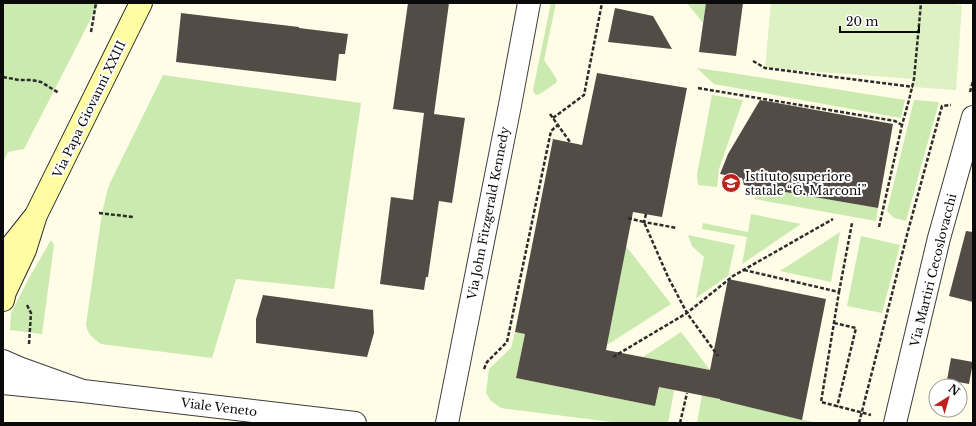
<svg xmlns="http://www.w3.org/2000/svg" width="976" height="426" font-family="'Libre Baskerville',serif">
  <style>
    .green { fill: #caeab0 }
    .pitch { fill: #ddf1c2 }
    .building { fill: #534c46 }
    .lines { fill: none; stroke-linecap: round; stroke-linejoin: round }
    .street-casing { stroke: #3d3d3d; stroke-width: 24 }
    .secondary-casing { stroke: #2c2c2c; stroke-width: 24 }
    .path { stroke: #2c2c2c; stroke-width: 2.5; stroke-dasharray: 4 2; stroke-linecap: butt }
    .street { stroke: #fff; stroke-width: 22 }
    .secondary { stroke: #fffca2; stroke-width: 22 }
    .labels { text-anchor: middle; dominant-baseline: central; stroke-width: 4; stroke-linejoin: round; paint-order: stroke }
    .street-label { font-size: 12px; fill: #0a0a0a; stroke: #fff }
    .poi-label { font-size: 12px; fill: #0a0a0a; stroke: #fff; text-anchor: start }
  </style>
  <rect width="100%" height="100%" fill="#fffce7"/>
  <path class="green" d="M3,3H99L24,149L8,152L3,162Z
    M551,3H556L544,60L556,78L557,81L556,83L540,94L536,95L534,93L533,90Z
    M687,3H706L703,23Z
    M697,68L725,72L905,100L901,118L714,84Z
    M163,75L361,103L334,289L236,279L212,358L101,344C93,338 87,334 86,324L102,213L107,192L110,183Z
    M712,95L743,100L719,169L717,187L698,185L697,175Z
    M914,100L939,102L906,221L894,218L887,211Z
    M756,187L878,208L876,221L754,199Z
    M751,214L801,224L742,264L747,237L702,229L703,223L748,232Z
    M840,232L831,282L780,271Z
    M688,235L735,245L728,276L696,298L704,257L692,246Z
    M861,236L900,245L882,313L847,306Z
    M51,240L54,245L42,334L10,330L11,313L29,278Z
    M626,246L671,304L607,345Z
    M515,332L525,334L516,378L655,406L663,371L677,375L668,423H620L501,408L491,401L486,393L489,369L511,348Z
    M681,332L710,370L643,357Z
    M724,382L720,400L817,423H697L702,395Z"/>
  <path class="pitch" d="M771,3H946L962,5L956,90L913,87L914,79L765,68Z"/>
  <path class="building" d="M408,3H449L434,114L465,118L452,203L439,201L428,277H426L424,290L380,284L391,197L413,200L424,113L393,109Z
    M706,3H743L736,56L699,52Z
    M615,8L653,16L672,49L608,42Z
    M181,13L299,27V28L348,34L345,54H339L336,81L176,62Z
    M597,73L687,88L662,217L633,212L606,350L710,370L728,279L826,299L802,420L720,400V399L659,387L655,406L516,378L525,334L515,332L553,139L582,145Z
    M760,100L893,124L878,208L756,187L744,185L742,178L720,174L728,154Z
    M966,231L973,232V302L949,296Z
    M263,295L373,310L374,333L367,357L256,343V319Z
    M951,358L973,362L969,384L947,380Z"/>
  <g class="lines">
    <g class="street-casing">
      <path id="street" d="M3,361L19,368L83,391L3,383
        M83,391L355,423
        M447,423L510,105L529,3
        M895,423L939,238L973,117"/>
    </g>
    <g class="secondary-casing">
      <path id="secondary" d="M36,215L141,3
        M3,263L13,244L36,215L25,250L5,292L3,300"/>
    </g>
    <path class="path" d="M91,32L96,3
      M753,61L765,68L913,87
      M3,77L19,80H32L41,82L59,93
      M698,88L895,121L902,125
      M970,92L973,81
      M550,114L570,142
      M553,118L584,95L602,3
      M99,213L133,217
      M646,214L644,222L677,228
      M628,218L644,222L668,277L687,313L718,356
      M879,227L902,125L909,100L914,79L921,3
      M744,270L839,292L821,402L871,415
      M839,292L852,223
      M27,305L31,313L29,344
      M834,323L856,328L837,407
      M613,357L687,313L733,276L833,219
      M484,369L487,362L507,342L551,131L558,125
      M680,423L687,393
      M859,423L908,231L942,106L951,105"/>
    <use href="#street" class="street"/>
    <use href="#secondary" class="secondary"/>
  </g>
  <defs>
    <g id="school-disc" transform="scale(1)"><circle r="9.5" fill="#bf211d" stroke="#fff"/><path d="M0-5L7-2L0 1L-7-2ZM-4 1L0 2.5L4 1V4Q0 6-4 4Z" fill="#fff"/></g>
  </defs>
  <g fill-rule="evenodd">
    <use href="#school-disc" x="731" y="183"/>
  </g>
  <g class="labels">
    <g class="street-label">
      <text transform="translate(89 109) rotate(-64)">Via Papa Giovanni XXIII</text>
      <text transform="translate(488 213) rotate(-79)">Via John Fitzgerald Kennedy</text>
      <text transform="translate(933 270) rotate(-76)">Via Martiri Cecoslovacchi</text>
      <text transform="translate(219 407) rotate(7)">Viale Veneto</text>
    </g>
    <g class="poi-label">
      <text x="745" y="176">Istituto superiore<tspan x="745" dy="14">statale “G. Marconi”</tspan></text>
    </g>
  </g>
  <rect width="976" height="426" fill="none" stroke="#0a0a0a" stroke-width="8"/>
  <g transform="translate(948 398) rotate(37)"><circle r="19" fill="#ffffff" stroke="#9d9d9d"/>
  <path d="M0-3L7 15L0 10L-7 15Z" fill="#bf211d"/>
  <text y="-6" font-size="11" font-weight="bold" text-anchor="middle" fill="#0a0a0a">N</text>
  </g>
  <path d="M840 26v6h79v-6" fill="none" stroke="#0a0a0a" stroke-width="2"/>
  <text x="846" y="26" font-size="12" fill="#0a0a0a" stroke="#ffffff" stroke-width="3" paint-order="stroke">20 m</text>
</svg>
